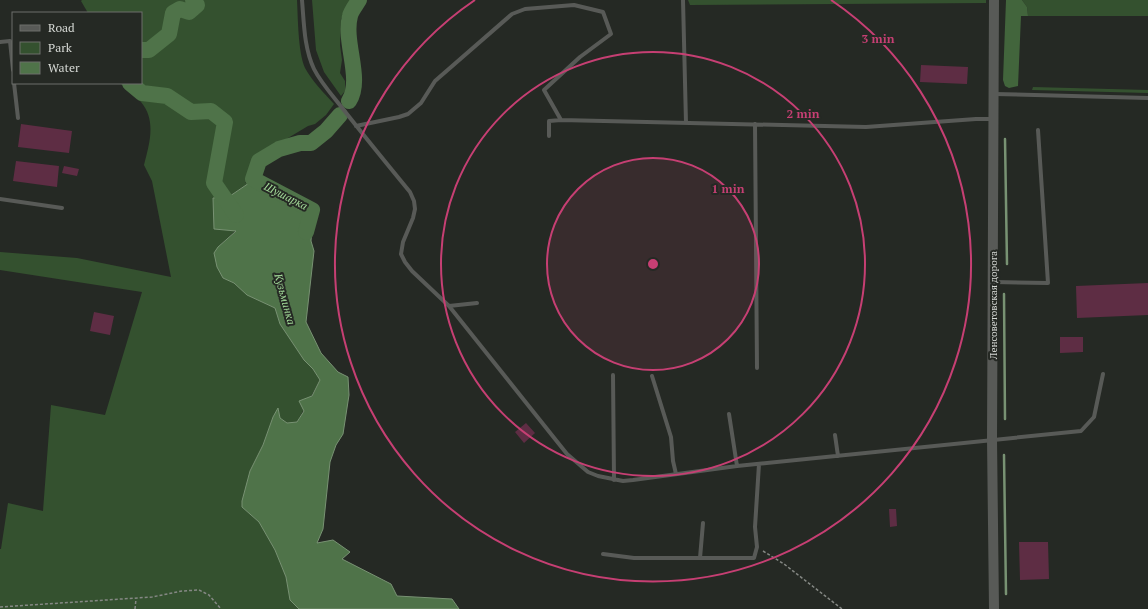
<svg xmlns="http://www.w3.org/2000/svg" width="1148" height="609" font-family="'PT Serif',serif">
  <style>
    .green { fill: #34512f }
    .forest { fill: #42653c }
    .water { fill: #4f7349; stroke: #789273 }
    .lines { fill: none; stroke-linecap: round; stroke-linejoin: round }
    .stream { stroke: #789273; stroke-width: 2.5 }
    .river { stroke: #4f7349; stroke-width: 16 }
    .building { fill: #5e2d44 }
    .path { stroke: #858884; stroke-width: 1.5; stroke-dasharray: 3 2; stroke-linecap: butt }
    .service { stroke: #585a57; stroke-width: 4 }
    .tertiary { stroke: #585a57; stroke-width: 10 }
    .ring { fill: none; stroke: #c63f73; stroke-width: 2 }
    .labels { text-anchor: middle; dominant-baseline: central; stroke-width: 4; stroke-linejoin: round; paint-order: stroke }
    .street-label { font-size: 10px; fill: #d6d9d5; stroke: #252924 }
    .water-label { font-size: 11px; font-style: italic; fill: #a2d998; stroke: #252924 }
    .centre { fill: #c63f73; stroke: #252924; stroke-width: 2 }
    .ring-label { font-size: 12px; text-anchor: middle; font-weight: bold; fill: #c63f73; stroke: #252924; stroke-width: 4; stroke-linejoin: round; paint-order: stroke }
  </style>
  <rect width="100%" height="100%" fill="#252924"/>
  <path class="green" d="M82,0H297C298,18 298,52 305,68C312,81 324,93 334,104L326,115L315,124L308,126L283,141L289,150L275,155L268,153L266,159C257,163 253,176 245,183L252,181L230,196L213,198L236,230L218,247L223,278L234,283L247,295L275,308L280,324L304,360L313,369L320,380L297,422L287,423L280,418L278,409L273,417L263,445L250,471L242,507L259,522L275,550L286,577L290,600L299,609H0V549H1L8,503L43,511L51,405L105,415L142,292L0,270V252L77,258L171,277L152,181L144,165C149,145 157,121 141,102C135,95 126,90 120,83H141V13H88L81,1Z
    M312,0H351L341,19L340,45L342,60L340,73L345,81V91L341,96L324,72L316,50Z
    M688,0H986V3L690,5Z
    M1022,0H1148V16H1028L1027,7Z
    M1033,87L1148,90V93L1032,90Z"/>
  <path class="forest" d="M1006,0H1022L1027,7L1028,16H1021L1018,86L1009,88L1005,86L1003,80Z"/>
  <path class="water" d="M252,181L313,211L311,241L314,251L306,322L321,353L338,372L348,377L349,395L343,434L336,445L330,462L323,529L317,543L333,540L350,552L342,559L391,584L397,596L452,599L459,609H299L290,600L286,577L275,550L259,522L242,507V501L250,471L263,445L273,417L278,408L280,418L287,423L297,422L304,411L299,401L312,396L320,380L313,369L304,360L280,324L275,308L247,295L234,283L223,278L217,267L214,253L218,247L236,231L214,229L213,198L230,196Z"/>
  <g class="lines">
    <path class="stream" d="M1005,139L1007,264
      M1004,294L1005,419
      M1004,455L1006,594"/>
    <path class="river" d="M141,50H149L169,34L173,13L180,9L189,12L197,5L193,0
      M130,83L142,93L167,96L191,112L211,111L225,122L214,183L236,215
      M349,101C363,79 343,42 350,16C351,11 356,5 359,0
      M306,232L312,210L253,179L259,161L279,149L300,143H311L326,131L340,115"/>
  </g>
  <path class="building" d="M921,65L968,67L967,84L920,82Z
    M21,124L72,131L69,153L18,147Z
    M16,161L59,166L57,187L13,181Z
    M64,166L79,169L77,176L62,173Z
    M1148,283V315L1077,318L1076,286Z
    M94,312L114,316L110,335L90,331Z
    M1060,337H1083V352L1060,353Z
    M526,423L535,433L524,443L515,432Z
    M889,509H896L897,526L890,527Z
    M1019,542H1048L1049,579L1020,580Z"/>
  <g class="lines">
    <path class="path" d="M763,551L784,564L842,609
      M0,607L152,597L182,591L199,590L209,595L221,609
      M135,609L136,599"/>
    <path class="service" d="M302,0C304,23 304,48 314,69C321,83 333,96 343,109C365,137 387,164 410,192L414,201L415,209L413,218L403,242L401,254L405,262L412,271L449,306L555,439L567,454L588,472L598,476L623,481L633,480L737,466L1081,431L1094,417L1103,374
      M683,0L686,123
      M0,42L10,41L13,70
      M14,83L18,118
      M994,94L1148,98
      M755,124L757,368
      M356,126L399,117L408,114L421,103L435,81L512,14L525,9L574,5L603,12L611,34L580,57L544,90L561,120L866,127L976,119H993
      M549,136V121L561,120
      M0,199L62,208
      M994,282L1048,283L1038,130
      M449,306L477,303
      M613,375L614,480
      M652,376L671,437L673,461L676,474
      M729,414L737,466
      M835,435L838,456
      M603,554L634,558H754L757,547L755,527L759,464
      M700,558L703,523"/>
    <path class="tertiary" d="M994,0L992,439L994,609"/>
  </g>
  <circle cx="653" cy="264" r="106" fill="#c63f73" fill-opacity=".12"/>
  <g class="ring">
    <circle cx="653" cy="264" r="106"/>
    <circle cx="653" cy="264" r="212"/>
    <path d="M831 0A318 318 0 1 1 475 0"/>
  </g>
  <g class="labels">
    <g class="street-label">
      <text transform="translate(993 305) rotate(-90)">Ленсоветовская дорога</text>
    </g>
    <g class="water-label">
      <text transform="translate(286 196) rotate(27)">Шушарка</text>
      <text transform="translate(285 299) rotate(75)">Кузьминка</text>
    </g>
  </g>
  <circle cx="653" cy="264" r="6" class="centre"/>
  <g class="ring-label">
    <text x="878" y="43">3 min</text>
    <text x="803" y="118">2 min</text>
    <text x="728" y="193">1 min</text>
  </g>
  <rect x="12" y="12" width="130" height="72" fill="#252924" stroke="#6c6f6b"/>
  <rect x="20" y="25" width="20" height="6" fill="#585a57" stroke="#6c6f6b"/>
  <text x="48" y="32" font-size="12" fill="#d6d9d5">Road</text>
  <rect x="20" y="42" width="20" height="12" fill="#34512f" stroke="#6c6f6b"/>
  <text x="48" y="52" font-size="12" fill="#d6d9d5">Park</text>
  <rect x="20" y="62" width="20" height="12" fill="#4f7349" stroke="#6c6f6b"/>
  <text x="48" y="72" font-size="12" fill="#d6d9d5">Water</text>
</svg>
